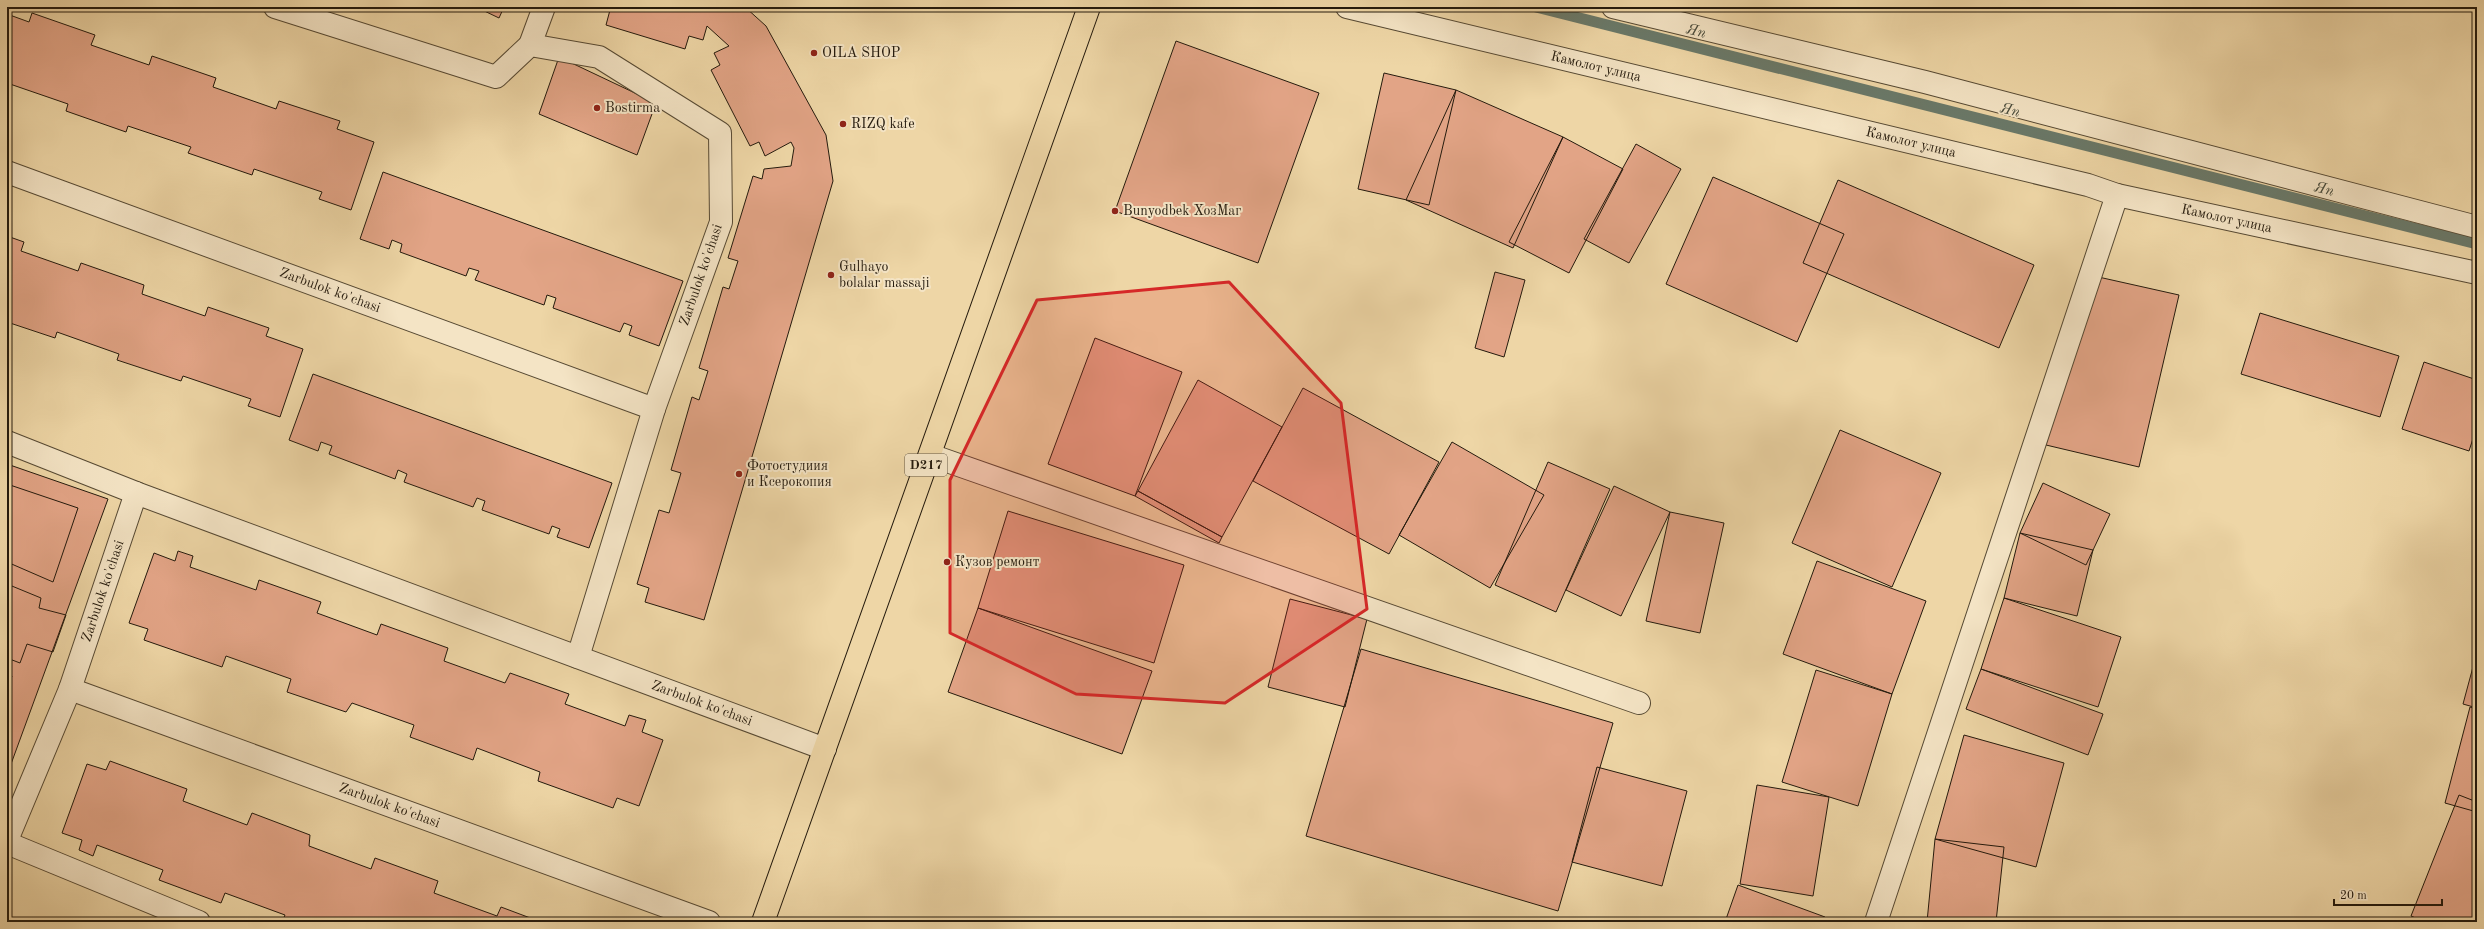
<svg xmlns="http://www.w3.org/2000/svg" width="2484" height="929" font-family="'Old Standard TT',serif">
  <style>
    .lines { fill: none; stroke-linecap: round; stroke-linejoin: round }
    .stream { stroke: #6a7969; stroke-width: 11 }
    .building { fill: #e2a486; stroke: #241a0d }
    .minor-casing { stroke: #564933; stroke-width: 24 }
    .primary-casing { stroke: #241a0d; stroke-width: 24 }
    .minor { stroke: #f4e4c5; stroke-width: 22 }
    .primary { stroke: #eed6a6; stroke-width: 22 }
    .marked { fill: #d62828; fill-opacity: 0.2; stroke: #d62828; stroke-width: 3; stroke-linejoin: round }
    .poi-dot { fill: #8f2418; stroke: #f4e4c5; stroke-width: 1.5 }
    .labels { text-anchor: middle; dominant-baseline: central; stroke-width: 4; stroke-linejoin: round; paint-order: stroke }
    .shield { fill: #f4e4c5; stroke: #625744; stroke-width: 1 }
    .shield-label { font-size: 13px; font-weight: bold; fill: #241a0d }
    .poi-label { font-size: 14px; fill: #241a0d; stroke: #f4e4c5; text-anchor: start }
    .street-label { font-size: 14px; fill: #241a0d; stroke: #f4e4c5 }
    .water-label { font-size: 15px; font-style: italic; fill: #474a3b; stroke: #f4e4c5 }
  </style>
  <rect width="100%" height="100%" fill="#eed6a6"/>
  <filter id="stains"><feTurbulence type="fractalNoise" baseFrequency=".005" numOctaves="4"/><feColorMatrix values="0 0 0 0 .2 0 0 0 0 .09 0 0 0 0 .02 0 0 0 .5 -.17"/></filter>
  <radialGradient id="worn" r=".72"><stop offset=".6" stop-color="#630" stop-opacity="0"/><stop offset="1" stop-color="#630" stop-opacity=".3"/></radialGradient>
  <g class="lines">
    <path class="stream" d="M1536,7L2477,244"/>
  </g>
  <path class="building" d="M476,7H504L499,18Z
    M600,7H745L766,26L826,135L833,181L704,620L645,602L649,588L637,584L659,510L669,513L681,473L671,470L692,397L699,400L708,371L699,368L723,287L729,289L738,261L728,258L753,176L762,179L764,169L791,166L794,148L791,142L765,156L759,142L750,146L711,70L720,65L714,53L729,46L707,26L703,40L689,36L685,49L606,25L610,10Z
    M32,13L95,35L91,45L149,65L152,56L216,78L213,87L276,109L279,101L340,121L337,129L374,142L351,210L319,199L322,192L254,169L252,175L188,153L191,147L128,126L126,132L66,111L68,104L7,83V14L29,22Z
    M1176,41L1319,93L1258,263L1115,211Z
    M559,57L656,103L637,155L539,114Z
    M1384,73L1456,90L1429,205L1358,189Z
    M1456,90L1563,137L1513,248L1406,200Z
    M1563,137L1623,169L1569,273L1509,242Z
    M1636,144L1681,169L1629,263L1584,239Z
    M383,172L683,281L659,346L629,335L632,326L624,323L620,332L553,308L556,298L547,295L544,305L475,280L479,271L469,268L466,276L400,252L402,244L392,240L389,249L360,239Z
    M1713,177L1844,234L1797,342L1666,284Z
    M1838,180L2034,265L1999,348L1803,263Z
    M7,236L24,242L21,251L78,271L81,263L144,285L142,294L205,316L208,307L269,328L266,336L303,349L280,417L248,406L251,399L183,376L181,381L117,360L119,354L57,332L55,338L7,322Z
    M1495,272L1525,280L1504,357L1475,348Z
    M2085,274L2179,295L2139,467L2046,445Z
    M2260,313L2399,356L2380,417L2241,374Z
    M1095,338L1182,372L1135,496L1048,464Z
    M2424,362L2477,380V426L2469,451L2402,429Z
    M313,374L612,483L589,548L557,537L560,529L552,526L549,534L482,510L485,501L477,498L473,507L404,482L407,474L398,470L395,479L329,454L332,446L321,442L318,451L289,440Z
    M1198,380L1282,427L1222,537L1138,491Z
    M1303,388L1439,462L1389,554L1253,481Z
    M1840,430L1941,473L1892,587L1792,543Z
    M1452,442L1544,495L1490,588L1399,535Z
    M1548,462L1610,489L1556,612L1495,585Z
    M7,464L108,499L7,775Z
    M2043,483L2110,514L2086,565L2020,533Z
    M7,484L78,508L53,582L7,562Z
    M1614,486L1670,512L1621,616L1566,590Z
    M1138,491L1222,537L1219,543L1135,496Z
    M1008,511L1184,565L1154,663L978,608Z
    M1670,512L1724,523L1700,633L1646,621Z
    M2020,533L2093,550L2077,616L2004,598Z
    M178,551L193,556L190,567L256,590L259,580L321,602L317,613L377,635L381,624L448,648L444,661L505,683L510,673L569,694L565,704L625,726L629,715L646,720L642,732L663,740L639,806L617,798L613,808L538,781L540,772L477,748L473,760L410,737L414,725L352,703L346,712L287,692L291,679L226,656L222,667L144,640L148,629L129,623L154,553L175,561Z
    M1817,561L1926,601L1892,694L1783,654Z
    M7,584L41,598L39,608L66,615L53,652L27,644L20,663L7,658Z
    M2004,598L2121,637L2098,707L1981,669Z
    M1290,599L1367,619L1345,707L1268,687Z
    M978,608L1152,671L1122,754L948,692Z
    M1361,649L1613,723L1558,911L1306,836Z
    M2477,652V708L2463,704Z
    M1981,669L2103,714L2088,755L1966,709Z
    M1816,670L1892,694L1858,806L1782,782Z
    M7,674L12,676L7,690Z
    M2470,707L2477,709V812L2445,803Z
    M1964,735L2064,763L2036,867L1935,839Z
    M110,761L187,789L183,801L247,825L252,813L310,835L309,846L371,869L375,858L438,881L434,893L497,916L501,907L541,922H282L285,915L225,893L221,903L159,880L163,870L97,845L93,856L79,850L82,840L62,833L87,764L106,770Z
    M1597,767L1687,791L1662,886L1572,862Z
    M1757,785L1829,797L1813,896L1740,884Z
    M2459,795L2477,802V922H2425L2411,916Z
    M1935,839L2004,847L1996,922H1927Z
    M1738,885L1825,917L1823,922H1725Z"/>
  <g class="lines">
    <g class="minor-casing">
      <g id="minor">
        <path d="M275,7L496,77L530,45L599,57L720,133L721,222L654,409"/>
        <path id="s1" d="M1347,7L2088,185L2117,195L2477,273"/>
        <path d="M1613,7L1925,82L2477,227"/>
        <path d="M530,45L544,7"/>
        <path id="s2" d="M7,172L654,409L578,657"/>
        <path d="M7,442L136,493"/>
        <path d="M930,455L1639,703"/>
        <path id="s3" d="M70,689L709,922"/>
        <path id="s4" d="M7,840L70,689L136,493L825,749"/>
        <path d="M7,843L199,922"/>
        <path d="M1876,922L2117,195"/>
      </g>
    </g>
    <g class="primary-casing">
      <path id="primary" d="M763,922L1089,7"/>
    </g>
    <use href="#minor" class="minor"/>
    <use href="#primary" class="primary"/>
  </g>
  <path class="marked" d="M1229,282L1341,403L1367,609L1225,703L1076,694L950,633V480L1037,300Z"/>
  <g class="poi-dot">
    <circle cx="814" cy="53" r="4"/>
    <circle cx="597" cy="108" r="4"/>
    <circle cx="843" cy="124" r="4"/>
    <circle cx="1115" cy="211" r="4"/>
    <circle cx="831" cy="275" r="4"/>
    <circle cx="739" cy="474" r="4"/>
    <circle cx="947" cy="562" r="4"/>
  </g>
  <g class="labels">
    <rect class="shield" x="905" y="454" width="42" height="22" rx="3"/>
    <g class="shield-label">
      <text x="926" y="465">D217</text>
    </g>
    <g class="poi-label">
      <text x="822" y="53">OILA SHOP</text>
      <text x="605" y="108">Bostirma</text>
      <text x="851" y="124">RIZQ kafe</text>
      <text x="1123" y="211">Bunyodbek ХозМаг</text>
      <text x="839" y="267">Gulhayo<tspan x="839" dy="16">bolalar massaji</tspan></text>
      <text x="747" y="466">Фотостудиия<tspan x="747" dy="16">и Ксерокопия</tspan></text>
      <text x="955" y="562">Кузов ремонт</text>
    </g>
    <g class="street-label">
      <text stroke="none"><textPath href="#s1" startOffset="256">Камолот улица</textPath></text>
      <text stroke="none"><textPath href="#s1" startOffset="580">Камолот улица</textPath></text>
      <text stroke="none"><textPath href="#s1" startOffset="905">Камолот улица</textPath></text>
      <text transform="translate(701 275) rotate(-71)">Zarbulok ko'chasi</text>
      <text stroke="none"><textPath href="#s2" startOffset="344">Zarbulok ko'chasi</textPath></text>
      <text stroke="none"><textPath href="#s4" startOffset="267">Zarbulok ko'chasi</textPath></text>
      <text stroke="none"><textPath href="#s4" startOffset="974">Zarbulok ko'chasi</textPath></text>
      <text stroke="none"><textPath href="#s3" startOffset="340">Zarbulok ko'chasi</textPath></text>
    </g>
    <g class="water-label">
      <text transform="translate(1696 32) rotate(14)">Яп</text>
      <text transform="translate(2010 111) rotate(14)">Яп</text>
      <text transform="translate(2324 190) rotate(14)">Яп</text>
    </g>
  </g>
  <rect width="2484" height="929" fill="none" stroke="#eed6a6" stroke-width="24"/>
  <rect x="8" y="8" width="2468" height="913" fill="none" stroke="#241a0d" stroke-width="2"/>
  <rect x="12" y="12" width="2460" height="905" fill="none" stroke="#241a0d"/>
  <path d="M2334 899v6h108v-6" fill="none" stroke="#241a0d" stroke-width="2"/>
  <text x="2340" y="899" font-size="12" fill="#241a0d" stroke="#f4e4c5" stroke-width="3" paint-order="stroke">20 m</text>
  <rect width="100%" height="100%" filter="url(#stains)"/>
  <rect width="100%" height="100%" fill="url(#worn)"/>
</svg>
